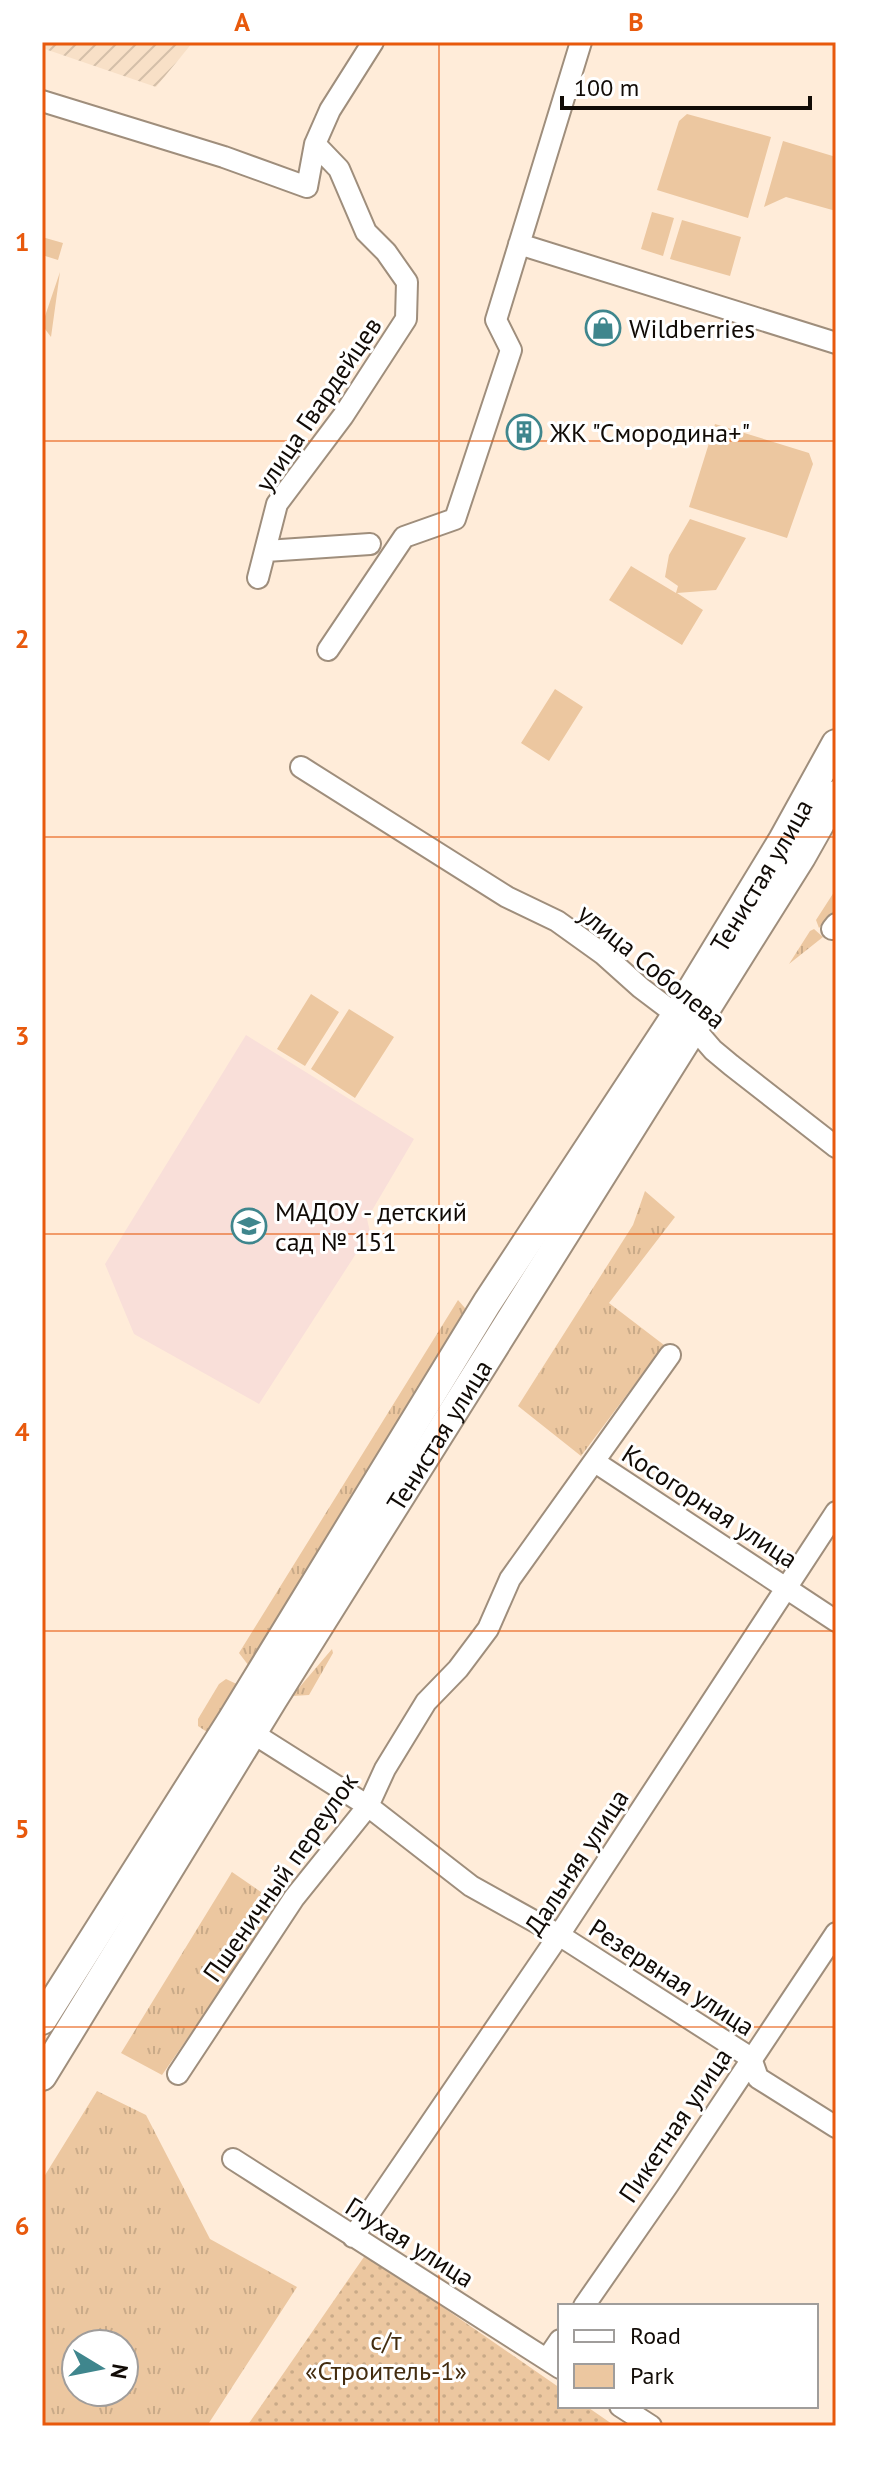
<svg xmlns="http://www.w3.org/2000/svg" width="878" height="2468" font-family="'PT Sans',sans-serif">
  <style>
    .industrial { fill: url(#industrial-furrows) }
    .education { fill: #f9dfd9 }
    .grass { fill: url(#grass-tufts); fill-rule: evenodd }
    .park { fill: #ecc7a0 }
    .garden { fill: url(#garden-dots) }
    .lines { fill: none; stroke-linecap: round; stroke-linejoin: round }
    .street-casing { stroke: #9f8e7c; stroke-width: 24 }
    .secondary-casing { stroke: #9f8e7c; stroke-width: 32 }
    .street { stroke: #fff; stroke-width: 20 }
    .secondary { stroke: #fff; stroke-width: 28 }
    .grid { fill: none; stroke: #e8590c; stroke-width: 2; stroke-opacity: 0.55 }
    .labels { text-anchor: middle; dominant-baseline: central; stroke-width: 6; stroke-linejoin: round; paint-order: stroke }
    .poi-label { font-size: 26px; fill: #110b06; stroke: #fff; text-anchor: start }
    .street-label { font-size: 26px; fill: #110b06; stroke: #fff }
    .park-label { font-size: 26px; fill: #442d10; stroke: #fff }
    .neatline { fill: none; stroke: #e8590c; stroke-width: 3 }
    .grid-label { font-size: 26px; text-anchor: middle; font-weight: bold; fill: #e8590c }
  </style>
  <defs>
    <pattern id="industrial-furrows" width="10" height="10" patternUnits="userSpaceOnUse" patternTransform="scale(2)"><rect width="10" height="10" fill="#f8e0c7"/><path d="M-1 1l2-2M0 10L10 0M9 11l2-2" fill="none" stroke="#d4bfa9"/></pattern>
    <pattern id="grass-tufts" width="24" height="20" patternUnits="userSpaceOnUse" patternTransform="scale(2)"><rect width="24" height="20" fill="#ecc7a0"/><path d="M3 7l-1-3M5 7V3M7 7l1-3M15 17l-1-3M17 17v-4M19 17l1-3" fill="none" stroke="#c9aa88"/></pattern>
    <pattern id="garden-dots" width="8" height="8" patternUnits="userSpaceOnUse" patternTransform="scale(2)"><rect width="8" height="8" fill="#ecc7a0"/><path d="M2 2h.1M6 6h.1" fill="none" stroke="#c9aa88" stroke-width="1.8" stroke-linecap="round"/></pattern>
  </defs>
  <rect width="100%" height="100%" fill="#ffecd9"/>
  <path class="industrial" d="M42,42H193L156,87L42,48Z"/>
  <path class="education" d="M246,1035L414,1139L367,1219L370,1232L259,1404L134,1334L105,1264Z"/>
  <path class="grass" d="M836,889V909L819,928L816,920Z
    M814,929L823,937L789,964L810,931Z
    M645,1191L675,1217L609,1303L664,1345L581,1456L518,1406L633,1225Z
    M458,1300L471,1315L252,1670L239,1653Z
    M332,1649L333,1653L309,1695L292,1696Z
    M226,1679L243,1687L213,1736L198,1726V1719L219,1684Z
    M232,1872L280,1905L162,2075L121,2053Z
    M97,2091L146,2115L210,2239L297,2287L207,2426H42V2180ZM124,2344V2392H76V2344Z"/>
  <path class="park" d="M687,114L771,137L748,218L657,190L679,121Z
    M783,141L836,157V211L786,197L764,207Z
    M652,212L674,218L663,256L641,249Z
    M682,220L741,237L730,276L670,259Z
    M42,237L63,243L58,260L42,255Z
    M60,272L51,337L42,325Z
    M715,424L809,453L813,464L787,538L689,507Z
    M690,519L746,538L716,590L677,593L703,610L682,645L609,600L631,566L676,593L678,586L665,577L669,555Z
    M555,689L583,707L549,761L521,743Z
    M311,994L339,1012L305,1066L277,1049Z
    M349,1009L394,1037L355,1098L311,1069Z"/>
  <path class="garden" d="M366,2254L560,2388V2406H586L615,2426H247Z"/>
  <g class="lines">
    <g class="street-casing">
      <path id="street" d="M42,101L224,157L307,187L315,144L330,110L373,42
        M519,244L836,343
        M266,551L370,544
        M258,578L277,504L343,416L406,319L407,282L386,252L366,232L339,169L315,144
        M328,650L404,537L455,519L511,350L496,320L581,42
        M301,767L507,897L557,921L603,954L641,988L694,1028L713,1050L731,1065L836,1147
        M832,929L836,924
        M595,1462L836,1621
        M243,1727L368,1806L471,1886L559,1935L751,2058L758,2078L836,2127
        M178,2074L294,1898L368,1806L385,1769L426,1702L458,1669L488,1629L510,1579L670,1355
        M233,2159L560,2368
        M353,2237L559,1935L836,1512
        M584,2306L668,2185L836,1933
        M547,2359L560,2340
        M620,2406L651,2426"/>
    </g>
    <g class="secondary-casing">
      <g id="secondary">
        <path id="s1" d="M42,2020L232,1720L487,1303L677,1014L783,840L836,744"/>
        <path id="s2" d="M42,2076L273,1699L801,857L836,795"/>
      </g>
    </g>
    <use href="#street" class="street"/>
    <use href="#secondary" class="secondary"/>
  </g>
  <path class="grid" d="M439,42V2426M42,441H836M42,837H836M42,1234H836M42,1631H836M42,2027H836"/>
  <defs>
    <g id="shop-ring" transform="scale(1.8)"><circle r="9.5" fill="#fff" stroke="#3f868d" stroke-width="1.5"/><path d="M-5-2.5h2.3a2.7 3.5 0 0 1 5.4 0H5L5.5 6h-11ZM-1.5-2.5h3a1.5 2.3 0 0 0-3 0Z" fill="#3f868d"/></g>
    <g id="building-ring" transform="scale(1.8)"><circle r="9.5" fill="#fff" stroke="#3f868d" stroke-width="1.5"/><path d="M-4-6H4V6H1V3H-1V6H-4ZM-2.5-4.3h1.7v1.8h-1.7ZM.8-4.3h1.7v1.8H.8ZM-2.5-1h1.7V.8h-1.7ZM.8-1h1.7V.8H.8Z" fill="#3f868d"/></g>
    <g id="school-ring" transform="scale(1.8)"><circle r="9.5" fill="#fff" stroke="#3f868d" stroke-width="1.5"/><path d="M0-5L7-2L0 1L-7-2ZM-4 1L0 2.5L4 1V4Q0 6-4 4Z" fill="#3f868d"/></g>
  </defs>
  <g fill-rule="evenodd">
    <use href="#shop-ring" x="603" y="328"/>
    <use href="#building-ring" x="524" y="432"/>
    <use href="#school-ring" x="249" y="1226"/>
  </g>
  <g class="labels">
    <g class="poi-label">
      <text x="629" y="328">Wildberries</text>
      <text x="550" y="432">ЖК "Смородина+"</text>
      <text x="275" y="1211">МАДОУ - детский<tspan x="275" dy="30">сад № 151</tspan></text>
    </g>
    <g class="street-label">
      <text transform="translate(318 404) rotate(-56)">улица Гвардейцев</text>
      <text stroke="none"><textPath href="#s1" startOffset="1352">Тенистая улица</textPath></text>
      <text transform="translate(652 966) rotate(39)">улица Соболева</text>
      <text stroke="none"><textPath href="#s2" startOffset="754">Тенистая улица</textPath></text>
      <text transform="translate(710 1506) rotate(33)">Косогорная улица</text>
      <text transform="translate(576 1862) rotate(-57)">Дальняя улица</text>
      <text transform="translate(280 1877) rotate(-55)">Пшеничный переулок</text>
      <text transform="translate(672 1977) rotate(33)">Резервная улица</text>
      <text transform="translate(675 2125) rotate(-56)">Пикетная улица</text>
      <text transform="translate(410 2242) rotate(32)">Глухая улица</text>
    </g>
    <g class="park-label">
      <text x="386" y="2340">с/т<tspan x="386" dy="30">«Строитель-1»</tspan></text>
    </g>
  </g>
  <rect width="878" height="2468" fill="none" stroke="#ffffff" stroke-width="88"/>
  <rect x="558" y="2304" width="260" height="104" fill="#ffffff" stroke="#a09d9b" stroke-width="2"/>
  <rect x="574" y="2330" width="40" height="12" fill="#ffffff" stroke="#a09d9b" stroke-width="2"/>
  <text x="630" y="2344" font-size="24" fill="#110b06">Road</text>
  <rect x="574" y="2364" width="40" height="24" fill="#ecc7a0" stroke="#a09d9b" stroke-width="2"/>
  <text x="630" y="2384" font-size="24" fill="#110b06">Park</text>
  <g transform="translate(100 2368) rotate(100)"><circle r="38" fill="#ffffff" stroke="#a09d9b" stroke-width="2"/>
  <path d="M0-6L14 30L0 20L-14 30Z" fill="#3f868d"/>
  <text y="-12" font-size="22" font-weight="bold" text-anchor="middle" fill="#110b06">N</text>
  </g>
  <path d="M562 96v12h248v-12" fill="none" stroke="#110b06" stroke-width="4"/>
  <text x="574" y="96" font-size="24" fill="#110b06" stroke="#ffffff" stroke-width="6" paint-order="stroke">100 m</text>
  <rect x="44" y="44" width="790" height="2380" class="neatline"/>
  <g class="grid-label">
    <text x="242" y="31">A</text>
    <text x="636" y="31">B</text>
    <text x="22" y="251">1</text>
    <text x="22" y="648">2</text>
    <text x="22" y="1045">3</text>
    <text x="22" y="1441">4</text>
    <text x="22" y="1838">5</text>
    <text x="22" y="2235">6</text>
  </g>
</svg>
